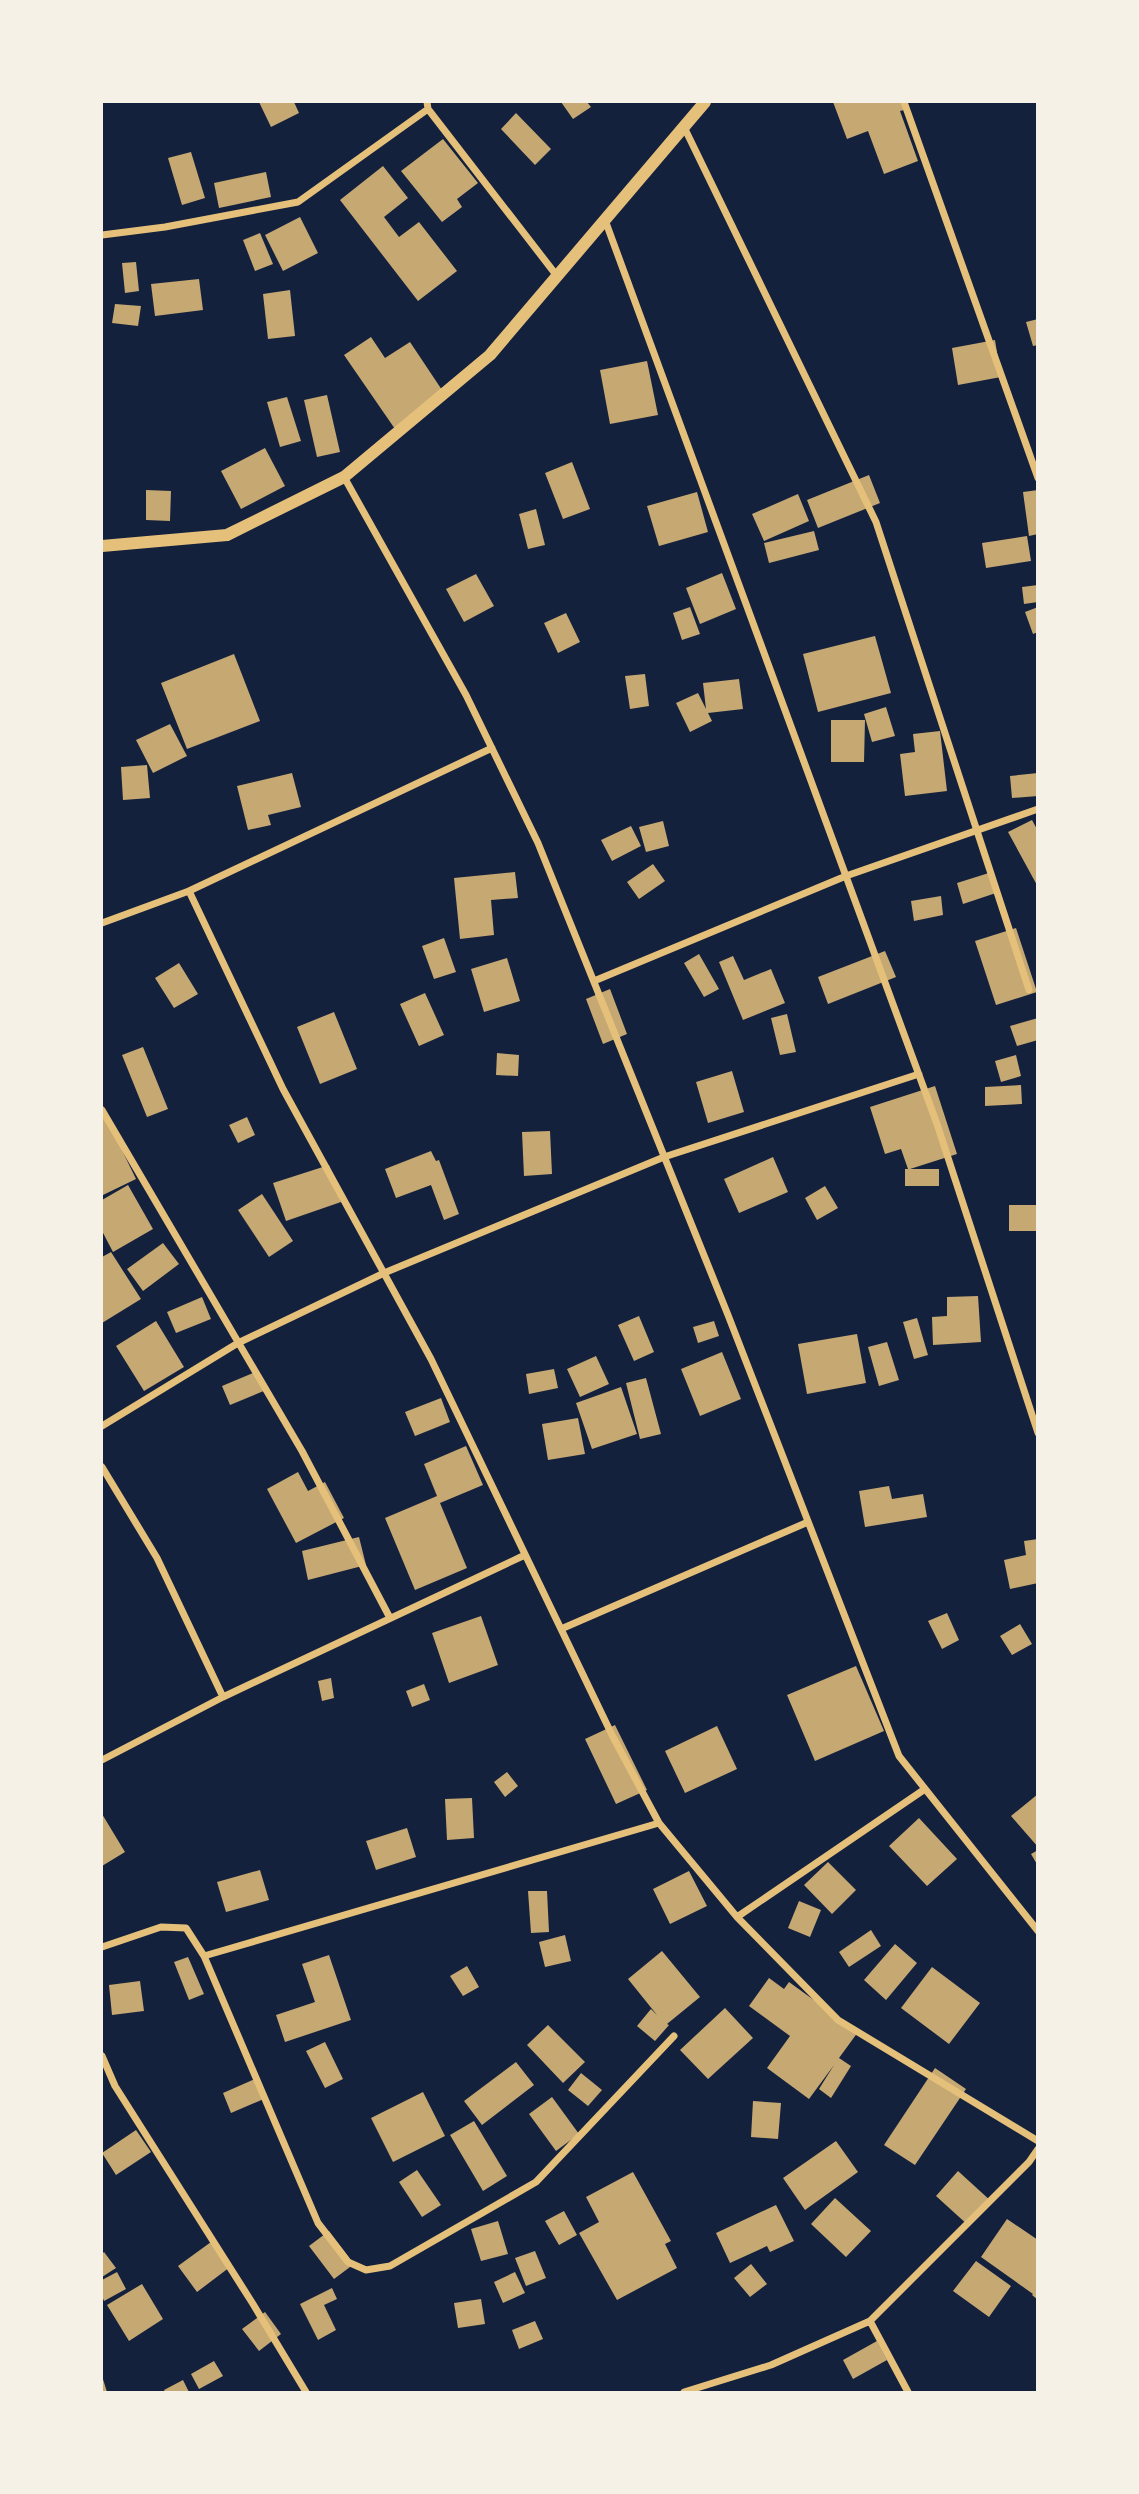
<svg xmlns="http://www.w3.org/2000/svg" width="1139" height="2494" font-family="Lato,sans-serif">
  <style>
    .building { fill: #c6a872 }
    .lines { fill: none; stroke-linecap: round; stroke-linejoin: round }
    .minor { stroke: #e5c07b; stroke-width: 7 }
    .tertiary { stroke: #e5c07b; stroke-width: 12 }
  </style>
  <rect width="100%" height="100%" fill="#14213d"/>
  <path class="building" d="M259,102H294L299,113L271,127Z
    M561,102H587L591,107L573,119Z
    M833,102H901L904,110L900,111L918,161L884,174L868,131L847,139Z
    M516,113L551,149L535,165L501,129Z
    M443,139L478,183L457,199L462,207L442,222L401,171Z
    M191,152L205,198L182,205L168,158Z
    M383,166L408,198L384,217L399,237L419,222L457,271L418,301L340,200Z
    M266,172L271,197L219,208L214,183Z
    M300,217L318,253L283,271L265,235Z
    M260,233L273,264L255,271L243,240Z
    M136,262L139,291L125,293L122,263Z
    M199,279L203,310L155,316L151,284Z
    M290,290L295,336L268,339L263,294Z
    M115,304L141,306L138,326L112,323Z
    M1038,319V345L1033,346L1026,322Z
    M371,337L385,358L410,342L446,396L395,429L344,355Z
    M995,340L1001,377L958,385L952,348Z
    M647,361L658,415L610,424L600,370Z
    M327,395L340,452L317,457L304,400Z
    M287,397L301,441L280,447L267,402Z
    M265,448L285,486L241,509L221,471Z
    M572,462L590,509L563,519L545,473Z
    M869,475L880,503L818,528L807,500Z
    M146,490L171,491L170,521L146,520Z
    M1038,490V534L1029,536L1023,492Z
    M697,492L708,532L659,546L647,506Z
    M798,494L809,521L764,541L752,514Z
    M536,509L545,545L528,549L519,514Z
    M814,531L819,550L769,563L764,543Z
    M1027,536L1031,561L986,568L982,543Z
    M722,573L736,609L700,624L686,588Z
    M476,574L494,606L464,622L446,589Z
    M1038,585V602L1024,604L1022,587Z
    M690,607L700,634L682,640L673,613Z
    M1038,607V632L1033,634L1025,612Z
    M566,613L580,642L558,653L544,623Z
    M875,636L891,693L818,712L803,654Z
    M234,654L260,721L187,749L161,683Z
    M645,674L649,706L630,709L625,676Z
    M739,679L743,709L708,713L712,721L690,732L676,703L698,693L706,709L703,683Z
    M886,707L895,736L872,742L864,714Z
    M831,720H865L864,762H831Z
    M170,724L187,756L153,773L136,740Z
    M940,731L947,791L905,796L900,754L915,752L913,734Z
    M147,765L150,798L123,800L121,767Z
    M292,773L301,807L268,815L271,825L248,830L237,786Z
    M1038,773V796L1012,798L1010,776Z
    M1032,820L1038,831V887L1008,832Z
    M663,821L669,846L646,852L639,827Z
    M631,826L641,846L612,861L601,840Z
    M653,864L665,881L639,899L627,882Z
    M515,872L518,898L491,900L494,935L460,939L454,878Z
    M992,872L999,892L963,904L957,883Z
    M941,896L943,915L914,921L911,901Z
    M1016,928L1037,992L996,1005L975,941Z
    M444,938L456,972L434,979L422,946Z
    M885,951L896,977L828,1004L818,977Z
    M699,954L719,989L704,997L684,963Z
    M733,956L744,980L771,969L785,1003L743,1020L719,962Z
    M507,958L520,1001L484,1012L471,969Z
    M179,963L198,994L174,1008L155,978Z
    M610,989L627,1034L603,1044L586,999Z
    M425,993L444,1035L419,1046L400,1004Z
    M334,1012L357,1069L320,1084L297,1027Z
    M787,1014L796,1052L780,1055L771,1018Z
    M1038,1018V1040L1017,1046L1010,1026Z
    M143,1047L168,1109L147,1117L122,1055Z
    M497,1053L519,1055L518,1076L496,1075Z
    M1016,1055L1021,1076L1001,1082L995,1061Z
    M732,1071L744,1112L708,1123L696,1082Z
    M1021,1085L1022,1104L985,1106V1087Z
    M935,1086L957,1154L910,1169H939V1186H905V1169H908L901,1149L885,1154L870,1107Z
    M102,1109L136,1179L103,1195L102,1192Z
    M247,1117L255,1135L238,1143L229,1125Z
    M550,1131L552,1174L524,1176L522,1132Z
    M431,1151L436,1161L439,1160L459,1214L444,1220L431,1185L396,1198L385,1169Z
    M773,1157L788,1192L739,1213L724,1179Z
    M329,1165L341,1202L286,1221L273,1183Z
    M128,1185L153,1229L113,1252L102,1231V1200Z
    M825,1186L838,1208L817,1220L805,1198Z
    M262,1194L293,1241L269,1257L238,1210Z
    M1009,1205H1038V1231H1009Z
    M163,1243L179,1264L143,1291L127,1269Z
    M111,1252L141,1299L102,1323V1257Z
    M978,1296L981,1342L933,1345L932,1317L947,1316V1297Z
    M202,1297L211,1319L176,1333L167,1312Z
    M639,1316L654,1352L634,1361L618,1325Z
    M917,1318L928,1355L914,1359L903,1322Z
    M156,1321L184,1367L144,1391L116,1346Z
    M714,1321L719,1336L698,1343L693,1327Z
    M857,1334L866,1383L807,1394L798,1344Z
    M887,1342L899,1380L879,1386L868,1347Z
    M722,1352L741,1399L700,1416L681,1369Z
    M596,1356L609,1384L580,1397L567,1369Z
    M554,1369L558,1388L529,1394L526,1374Z
    M258,1371L266,1390L230,1405L222,1386Z
    M646,1378L661,1434L640,1439L626,1383Z
    M621,1387L637,1434L592,1449L576,1403Z
    M441,1398L450,1422L415,1436L405,1412Z
    M578,1418L585,1454L548,1460L542,1424Z
    M466,1446L483,1485L440,1503L467,1568L415,1590L385,1518L437,1496L424,1464Z
    M298,1472L308,1491L325,1482L344,1518L296,1543L267,1489Z
    M889,1486L892,1499L923,1494L927,1517L865,1527L859,1491Z
    M359,1537L366,1565L308,1580L302,1551Z
    M1038,1539V1583L1010,1589L1004,1560L1026,1555L1024,1541Z
    M947,1613L959,1640L942,1649L928,1621Z
    M481,1616L498,1665L449,1683L432,1633Z
    M1020,1624L1032,1644L1012,1655L1000,1636Z
    M856,1666L884,1731L815,1761L787,1695Z
    M331,1678L334,1698L322,1701L318,1681Z
    M424,1684L430,1700L412,1707L406,1691Z
    M615,1725L647,1790L616,1804L585,1739Z
    M717,1726L737,1769L685,1793L665,1751Z
    M507,1772L518,1786L505,1797L494,1782Z
    M1038,1794V1847L1011,1816Z
    M472,1798L474,1838L447,1840L445,1799Z
    M102,1814L125,1852L102,1866Z
    M919,1818L957,1859L927,1886L889,1846Z
    M407,1828L416,1857L376,1870L366,1841Z
    M1038,1850V1866L1031,1854Z
    M828,1862L856,1890L832,1914L804,1885Z
    M260,1870L269,1900L226,1912L217,1882Z
    M689,1871L707,1906L670,1924L653,1889Z
    M528,1891H547L549,1932L531,1933Z
    M799,1901L821,1910L810,1937L788,1928Z
    M871,1930L881,1946L849,1967L839,1952Z
    M565,1935L571,1961L545,1967L539,1942Z
    M895,1944L917,1963L886,2000L864,1980Z
    M662,1951L700,1997L667,2024L669,2025L655,2041L637,2026L651,2009L657,2015L628,1979Z
    M329,1955L351,2020L285,2042L276,2015L315,2002L302,1964Z
    M188,1957L204,1994L189,2000L174,1962Z
    M467,1966L479,1987L463,1996L450,1976Z
    M932,1967L980,2003L949,2044L901,2008Z
    M769,1978L784,1989L789,1982L858,2032L839,2058L851,2066L831,2098L819,2089L834,2065L809,2099L767,2068L790,2036L749,2006Z
    M140,1981L144,2011L112,2015L109,1985Z
    M725,2008L753,2038L708,2079L680,2050Z
    M548,2025L585,2062L563,2083L527,2045Z
    M325,2042L343,2079L325,2088L306,2051Z
    M516,2062L534,2085L482,2125L464,2101Z
    M935,2068L966,2089L915,2165L884,2145Z
    M581,2073L602,2090L588,2106L568,2090Z
    M257,2078L266,2098L231,2113L223,2093Z
    M423,2092L445,2136L393,2162L371,2118Z
    M552,2097L579,2134L556,2151L529,2114Z
    M753,2101L781,2103L778,2139L751,2137Z
    M474,2121L507,2176L483,2191L450,2135Z
    M136,2130L151,2152L116,2175L102,2153Z
    M836,2141L858,2172L805,2210L783,2178Z
    M417,2170L441,2205L422,2217L399,2182Z
    M958,2171L992,2202L969,2226L936,2196Z
    M633,2172L671,2241L665,2244L677,2268L617,2300L579,2233L599,2222L586,2197Z
    M835,2198L871,2231L846,2257L811,2224Z
    M776,2205L794,2241L770,2252L767,2246L730,2263L716,2233Z
    M564,2211L577,2235L559,2245L545,2221Z
    M1007,2219L1038,2240V2300L1032,2295L1033,2294L981,2257Z
    M498,2221L508,2254L481,2261L471,2229Z
    M329,2231L354,2264L334,2279L309,2246Z
    M211,2242L230,2267L197,2292L178,2266Z
    M535,2251L546,2278L526,2286L515,2258Z
    M104,2252L116,2268L102,2277V2254Z
    M976,2261L1011,2286L989,2317L953,2291Z
    M751,2264L767,2284L750,2297L734,2278Z
    M117,2272L126,2289L104,2301L102,2296V2280Z
    M515,2272L525,2293L503,2303L494,2282Z
    M142,2284L163,2319L129,2341L107,2305Z
    M332,2288L337,2299L324,2305L336,2330L318,2340L300,2304Z
    M481,2299L485,2324L458,2328L454,2303Z
    M265,2312L281,2334L259,2351L242,2329Z
    M535,2321L543,2339L519,2349L512,2330Z
    M877,2341L887,2360L853,2379L843,2360Z
    M214,2361L223,2376L199,2389L191,2374Z
    M102,2376L107,2392H102Z
    M183,2380L189,2392H165L164,2390Z"/>
  <g class="lines">
    <path class="minor" d="M427,102L428,109L557,276
      M904,102L1038,478
      M684,127L876,522L1029,990
      M605,220L937,1124L1038,1433
      M102,235L165,227L298,202L428,109
      M344,477L466,695L538,843L728,1315L899,1756L1038,1931
      M189,891L283,1089L431,1359L613,1737L659,1823L737,1917L838,2020L1038,2141
      M102,923L189,891L492,748
      M594,981L846,876L1038,809
      M102,1110L302,1451L390,1618
      M102,1426L238,1343L384,1273L664,1157L919,1074
      M102,1467L157,1558L223,1697
      M561,1629L808,1522
      M102,1760L223,1697L525,1555
      M737,1917L925,1789
      M102,1947L161,1927L186,1928L204,1956L318,2223L348,2262L366,2270L390,2266L536,2182L674,2036
      M204,1956L659,1823
      M102,2056L115,2086L253,2304L306,2392
      M870,2321L908,2392
      M684,2392L771,2365L870,2321L1029,2162L1038,2149"/>
    <path class="tertiary" d="M102,546L227,535L344,477L490,355L705,102"/>
  </g>
  <rect width="1139" height="2494" fill="none" stroke="#f6f1e7" stroke-width="206"/>
</svg>
